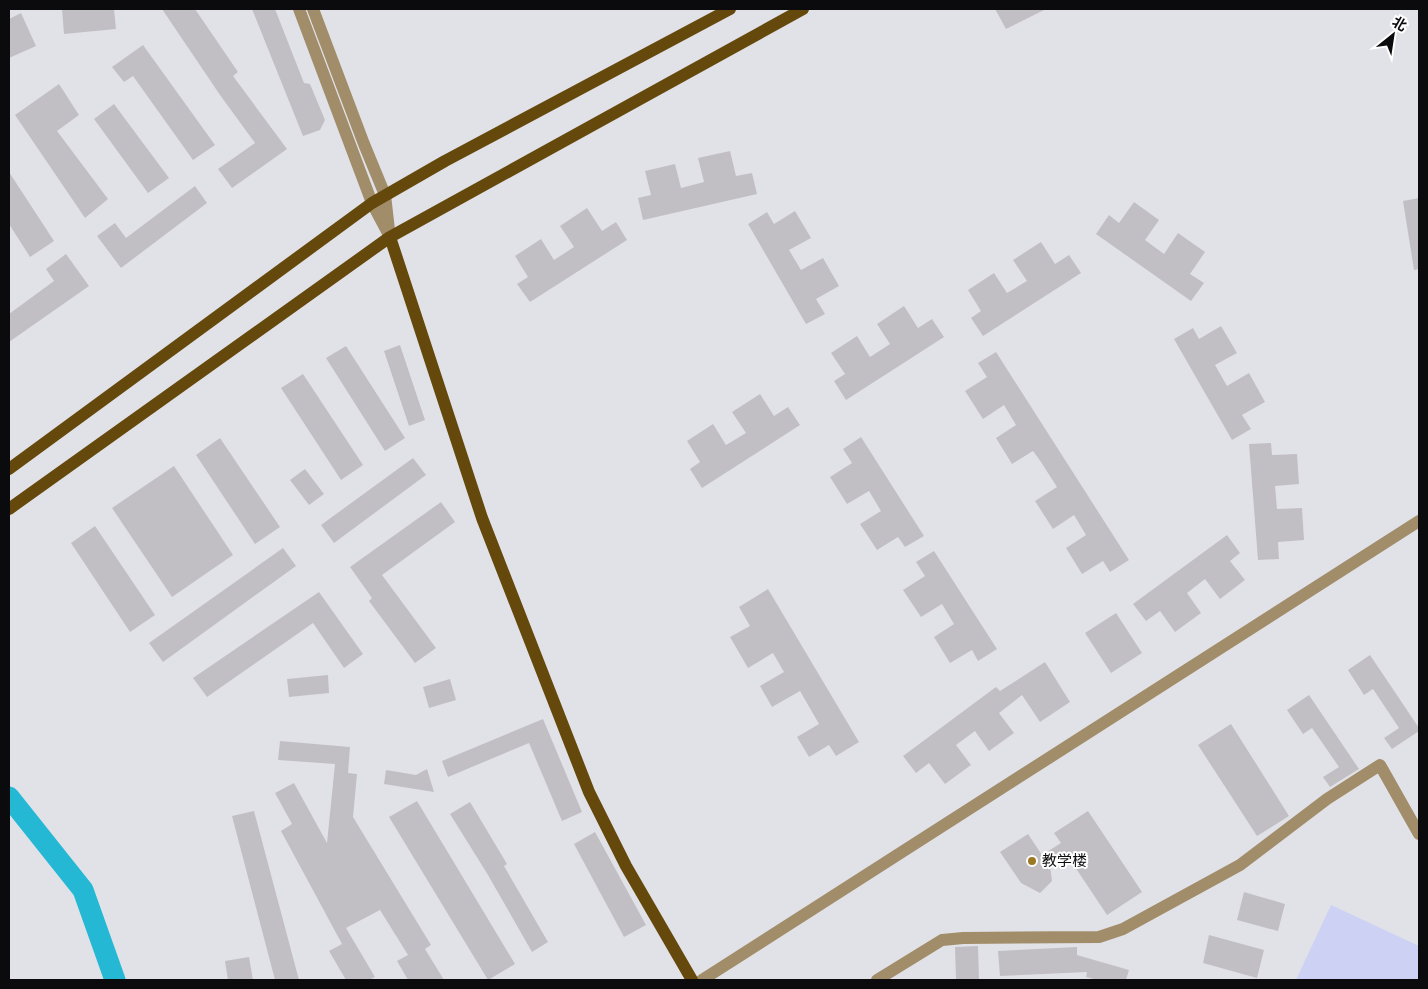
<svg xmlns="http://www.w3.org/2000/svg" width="1428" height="989" font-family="'Fira Sans','Noto Sans SC',sans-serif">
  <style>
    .green { fill: #cdd1f3 }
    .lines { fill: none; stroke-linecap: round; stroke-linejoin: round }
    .river { stroke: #25b8d4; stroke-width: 21 }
    .building { fill: #c2bfc4 }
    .minor { stroke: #a28d6a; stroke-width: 12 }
    .major { stroke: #65480b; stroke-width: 12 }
    .poi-dot { fill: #9b7822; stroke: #fff; stroke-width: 2 }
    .labels { text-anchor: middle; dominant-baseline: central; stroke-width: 4; stroke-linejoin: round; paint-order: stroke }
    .poi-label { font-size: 15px; fill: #0b0b0d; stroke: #fff; text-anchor: start }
  </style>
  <rect width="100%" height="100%" fill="#e1e2e8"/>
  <path class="green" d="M1331,905L1419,946V980H1296Z"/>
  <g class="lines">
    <path class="river" d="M9,797L83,890L115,980"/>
  </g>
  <path class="building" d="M62,9H114L116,29L64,34Z
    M162,9H195L238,72L233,76L287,149L232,188L218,169L255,143L220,95Z
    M252,9H275L304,83L310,84L325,120L320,130L303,136Z
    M995,9H1046L1006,29Z
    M21,13L36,46L9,58V19Z
    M143,45L215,145L193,160L133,76L124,82L112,67Z
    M59,84L79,115L57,131L108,199L85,218L15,115Z
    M114,104L169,178L148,193L94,119Z
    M730,151L736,176L752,173L757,194L643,220L638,198L651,195L645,171L675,164L681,188L704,182L698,158Z
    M9,172L54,241L30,257L9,224Z
    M195,186L207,203L121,268L97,236L115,223L126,238Z
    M1419,198V269L1414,270L1403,201Z
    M1134,202L1159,220L1145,240L1164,254L1178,233L1205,252L1190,274L1204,283L1191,301L1096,234L1109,215L1119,223Z
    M587,208L602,231L616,222L627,240L530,302L517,284L528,277L515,256L541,239L554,260L574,247L560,226Z
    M795,211L811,238L789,250L801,270L823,258L839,286L816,299L825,314L806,324L748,224L767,212L774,224Z
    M1041,242L1055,264L1069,255L1081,273L983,336L971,318L981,311L968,290L994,273L1007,293L1027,281L1013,260Z
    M66,254L89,286L9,342V314L54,281L46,269Z
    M904,306L918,328L932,319L944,337L846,400L834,381L845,374L831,353L857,336L870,357L890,344L877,324Z
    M1221,326L1237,353L1215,365L1227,386L1249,373L1265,402L1242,415L1251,429L1232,440L1174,339L1193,328L1199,339Z
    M400,345L425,420L409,426L384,351Z
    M346,346L405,438L385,451L326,358Z
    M996,352L1129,560L1110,572L1103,561L1082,574L1066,548L1086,535L1074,515L1053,529L1035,501L1057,487L1041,462L1033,451L1012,464L996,438L1016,425L1004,405L983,419L965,391L987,377L978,363Z
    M303,374L363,465L341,480L281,388Z
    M760,394L774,416L788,407L800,425L702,488L690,469L700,462L687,441L713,424L726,445L746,433L732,412Z
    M861,437L924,536L905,547L898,537L877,550L860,524L881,511L869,491L847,504L830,477L852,463L843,449Z
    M220,438L280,527L255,544L196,455Z
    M1271,443L1272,455L1297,454L1299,484L1275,486L1277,509L1302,508L1304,540L1278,542L1279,559L1258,560L1249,444Z
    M413,458L426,475L334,543L321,525Z
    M174,466L233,555L172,597L112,508Z
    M305,469L324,494L309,505L290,480Z
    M441,502L455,522L382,575L436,648L415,663L369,601L372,598L350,567Z
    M95,526L155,615L130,632L71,543Z
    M1227,535L1240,553L1230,561L1245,580L1220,599L1205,579L1187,593L1201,613L1175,632L1160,611L1146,621L1133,604Z
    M283,548L296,566L163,662L149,643Z
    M934,551L997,649L978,661L972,650L950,663L934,637L954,624L942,604L921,617L903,590L925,576L916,562Z
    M768,589L859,742L836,756L829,745L809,757L797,737L819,724L800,691L772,707L760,686L784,672L773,653L748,668L730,637L750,626L739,607Z
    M319,592L363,654L344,668L313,623L207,697L193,678Z
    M1116,613L1142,653L1111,673L1085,633Z
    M1370,655L1419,728V731L1392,749L1384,738L1399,728L1373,689L1364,695L1348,670Z
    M1045,662L1070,702L1040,722L1022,695L999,713L1014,733L989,751L975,731L956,745L971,765L945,784L929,763L916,773L903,756L996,687L1000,691Z
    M328,675L329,693L289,697L287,679Z
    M450,679L456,700L429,708L423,687Z
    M1309,695L1359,769L1330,787L1323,777L1339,767L1312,728L1303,734L1287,710Z
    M543,719L582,812L562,821L529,743L448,777L442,761Z
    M1231,724L1289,816L1257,836L1198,745Z
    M280,741L350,747L348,773L357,774L353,817L431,945L425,949L444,980H408L397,961L408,955L380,910L346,928L375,977L369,980H346L329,951L342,944L281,831L292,824L275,793L294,783L327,843L335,764L278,760Z
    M427,769L434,792L384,784L386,770L416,775Z
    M417,801L515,964L488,980L389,817Z
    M470,802L507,864L504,866L548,942L532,952L488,875L450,814Z
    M254,811L299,980H275L232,816Z
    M1088,811L1142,892L1107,915L1067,855L1050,866L1052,881L1040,893L1021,883L1000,852L1028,834L1042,855L1061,843L1054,833Z
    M595,832L646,925L624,937L574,844Z
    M1244,892L1285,904L1278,931L1237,920Z
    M1209,935L1264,950L1257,978L1203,963Z
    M978,946L979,980H956L955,947Z
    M1077,947V955L1129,970L1126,980H1098L1086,977L1087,972L1000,976L998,951Z
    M249,957L253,980H228L225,961Z"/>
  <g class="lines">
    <path class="minor" d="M299,9L372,203L390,237
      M313,9L364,144L385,195L389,230
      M702,980L1419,521
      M877,980L942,940L963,938L1099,937L1123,929L1240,865L1327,799L1380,765L1419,834"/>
    <path class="major" d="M390,237L482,518L589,792L626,866L692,980
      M9,469L372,203L445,161L730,9
      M9,509L390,237L803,9"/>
  </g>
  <circle class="poi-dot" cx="1032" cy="861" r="5"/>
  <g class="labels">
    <g class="poi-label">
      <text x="1042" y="861">教学楼</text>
    </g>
  </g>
  <rect width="1428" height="989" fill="none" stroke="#0b0b0d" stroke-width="20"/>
  <g transform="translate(1393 35) rotate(30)" stroke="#ffffff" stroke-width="4" paint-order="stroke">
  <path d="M0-4L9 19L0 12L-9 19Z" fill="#0b0b0d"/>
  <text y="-8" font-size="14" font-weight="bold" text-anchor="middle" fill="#0b0b0d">北</text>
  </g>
</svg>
